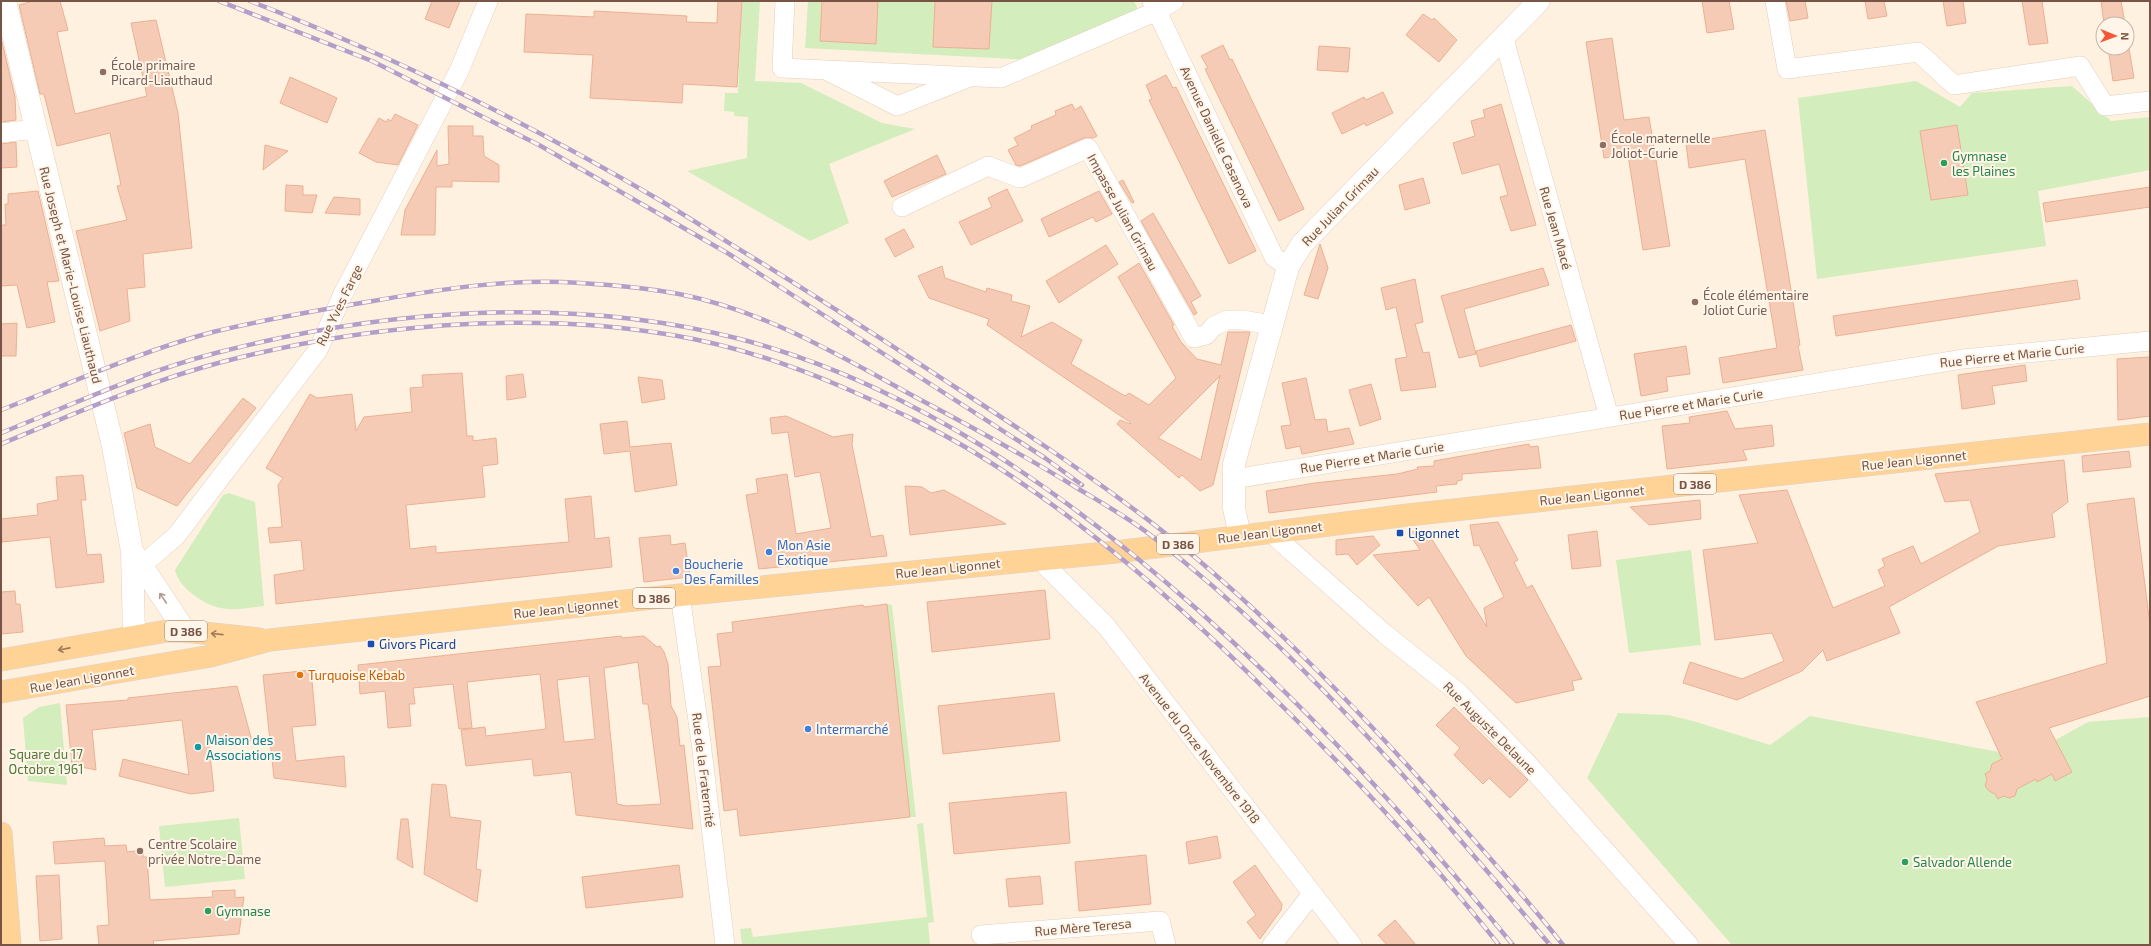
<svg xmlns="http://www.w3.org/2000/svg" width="2151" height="946" font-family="'Exo 2',sans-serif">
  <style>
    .green { fill: #d3edbd }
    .building { fill: #f6cbb5; stroke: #ebb093; fill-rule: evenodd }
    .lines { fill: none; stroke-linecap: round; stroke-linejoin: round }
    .minor-casing { stroke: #e5cebe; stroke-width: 20 }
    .tertiary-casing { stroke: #e5cebe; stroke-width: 23 }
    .secondary-casing { stroke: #ebceba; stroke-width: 23 }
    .primary-casing { stroke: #dcd3cf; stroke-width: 23 }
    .minor { stroke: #fff; stroke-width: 19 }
    .tertiary { stroke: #fff; stroke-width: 22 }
    .secondary { stroke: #fff; stroke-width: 22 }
    .primary { stroke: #ffd296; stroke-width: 22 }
    .rail-casing { stroke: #b29ec8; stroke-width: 4.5 }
    .rail { stroke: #fff5e8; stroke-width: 3; stroke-dasharray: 9; stroke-linecap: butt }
    .oneway { stroke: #ad988f }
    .oneway2 { stroke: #a07a5d }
    .education-dot { fill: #8d6e63; stroke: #fff5e8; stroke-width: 1.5 }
    .leisure-dot { fill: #2e9e5b; stroke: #fff5e8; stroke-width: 1.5 }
    .transit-dot { fill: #1a4fb4; stroke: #fff5e8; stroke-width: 1.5 }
    .shop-dot { fill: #3f7fe0; stroke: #fff5e8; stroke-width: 1.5 }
    .food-dot { fill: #e8710a; stroke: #fff5e8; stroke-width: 1.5 }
    .culture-dot { fill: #0f9aa8; stroke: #fff5e8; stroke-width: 1.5 }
    .labels { text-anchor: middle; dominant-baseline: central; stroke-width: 4; stroke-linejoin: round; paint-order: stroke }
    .shield { fill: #fff5e8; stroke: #a08476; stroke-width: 1 }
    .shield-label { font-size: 12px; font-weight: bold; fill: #775445 }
    .education-label { font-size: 13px; fill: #785e54; stroke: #fff5e8; text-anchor: start }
    .street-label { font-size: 13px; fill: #775445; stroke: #fff5e8 }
    .leisure-label { font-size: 13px; fill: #27864d; stroke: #fff5e8; text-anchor: start }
    .transit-label { font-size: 13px; fill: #164399; stroke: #fff5e8; text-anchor: start }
    .shop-label { font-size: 13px; fill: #366cbe; stroke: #fff5e8; text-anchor: start }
    .food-label { font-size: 13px; fill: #c56008; stroke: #fff5e8; text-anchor: start }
    .culture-label { font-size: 13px; fill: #0d838f; stroke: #fff5e8; text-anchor: start }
    .park-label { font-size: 13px; fill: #4f7939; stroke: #fff5e8 }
  </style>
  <rect width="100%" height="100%" fill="#fef1e0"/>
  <path class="green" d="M742,1H760L755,81L801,83L882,123L915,129L829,164L849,223L810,241L687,171L747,158L748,117L734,116V112L724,111L725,93H738Z
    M808,1H1134L1138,9L1032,60L805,48Z
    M1916,81L1960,107L1972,93L2072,86L2111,121L2150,117V170L2038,191L2046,246L1817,279L1798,98Z
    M229,493L255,502L264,606C233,610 216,614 190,592C183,586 177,579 175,570L223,495Z
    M1691,550L1701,645L1629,653L1616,560Z
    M887,604L892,605L916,817H910Z
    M60,703L67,785L28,781L23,718L39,707Z
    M1618,713L1668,715L1693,721L1770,745L1810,716L2025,757L2088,722L2150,717V945H1732L1587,778Z
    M239,818L245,879L165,887L159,826Z
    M923,823L934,922L928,923L930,945H738L742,944L740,929L751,928L753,937L927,917L917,824Z"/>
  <path class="building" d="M33,1H60L68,30L57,32L75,114L147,96L131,23L156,20L178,113L192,248L143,254L145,287L127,289L130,321L100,331L76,231L127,220L117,186L121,185L110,133L57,146L44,94H40L19,5Z
    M432,1H460L449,28L425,19Z
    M718,1H742L737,87L683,84L682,103L590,98L593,55L524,52L526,14L594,17V11L687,16L686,22L717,23Z
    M822,1H878L876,44L820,41Z
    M935,1H992L989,49L933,47Z
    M1702,1H1729L1734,29L1707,33Z
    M1786,1H1805L1808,18L1790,21Z
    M1865,1H1884L1887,16L1868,19Z
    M1943,1H1963L1966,23L1947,26Z
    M2022,1H2042L2048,43L2029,45Z
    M2101,1H2121L2125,24H2104Z
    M1423,14L1432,20L1434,18L1457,40L1439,62L1406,35Z
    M2127,37L2134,78L2113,81L2108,48H2127Z
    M1,38L15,97L16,120L1,122Z
    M1612,38L1624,120L1649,117L1670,246L1643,250L1628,155L1604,158L1586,42Z
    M1223,45L1230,60L1232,59L1304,209L1279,221L1205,69L1208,68L1201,56Z
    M1319,46L1350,48L1348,72L1317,70Z
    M1166,75L1173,88L1176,87L1256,251L1229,264L1149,100L1152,99L1146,85Z
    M290,77L337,98L327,123L280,103Z
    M1383,92L1393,113L1366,126L1365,123L1342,134L1332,113L1364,97L1366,100Z
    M1072,104L1075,110L1081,106L1097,136L1093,138H1084L1020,166L1016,165L1008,150L1018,145L1014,138L1032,129L1031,126L1056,115L1055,111Z
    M1501,104L1536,225L1511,231L1500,197L1508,195L1499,164L1462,174L1453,143L1475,136L1471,121L1485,117L1483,110Z
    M395,114L418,125L398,165L376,162L359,153L379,118L386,122L388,119L391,121Z
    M1957,125L1968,195L1931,200L1920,131Z
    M448,126H473V136H483L484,156L499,165V182L452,181V187H436L435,235H401L405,210L437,150V166L449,164Z
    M1765,130L1800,345L1798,346L1803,370L1723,383L1719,358L1777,348L1745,159L1689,168L1686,143Z
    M16,142L17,167L1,168V144Z
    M265,145L288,151L263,170Z
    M937,155L946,174L892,197L884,181Z
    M1423,178L1430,203L1405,210L1399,185Z
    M1123,180L1134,202L1132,203L1119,182Z
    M286,185L303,186V195H317L312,213L285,211Z
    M2150,187V207L2046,222L2043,203Z
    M1007,189L1023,221L971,245L959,222L992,207L988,198Z
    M38,191L59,281L47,282L55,322L27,328L17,285L1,286V225H6L5,204H8V194Z
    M1099,191L1112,214L1096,222L1093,217L1049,237L1041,219Z
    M334,197L360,199V215L325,213Z
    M1153,213L1201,296L1191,302L1197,313L1194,315L1141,221Z
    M904,229L914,247L895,257L885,239Z
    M1320,244L1328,268L1318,299L1304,295Z
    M1106,245L1118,264L1059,303L1046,281Z
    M1139,263L1174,325L1172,326L1181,342L1197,359L1221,365L1228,332H1250L1213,485L1200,491L1182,475L1179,478L1117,424L1120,420L1130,424L1131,423L987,325L989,319L929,298L918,276L942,266L945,278L986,292L987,288L1012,295L1011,301L1030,306L1021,337L1052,322L1082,340L1071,364L1125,396L1129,393L1149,405L1176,378L1118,277ZM1220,375L1201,460L1158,438L1219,377Z
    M1543,268L1549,285L1464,309L1476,354L1459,358L1441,296Z
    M1415,279L1423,322L1415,324L1423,353L1429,352L1436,387L1401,391L1395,359L1407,357L1396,307L1386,310L1381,288Z
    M2077,280L2080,299L1836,336L1833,316Z
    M17,323L16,356H1V324Z
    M1571,325L1576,341L1480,367L1476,351Z
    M1686,346L1690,374L1666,377L1668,391L1641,396L1634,354Z
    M2150,357V416L2118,420L2117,359Z
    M2025,365L2027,381L1992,386L1995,404L1962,409L1958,375Z
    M462,373L467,436H473V441L496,438L498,464L482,466L485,497L406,505L410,549L436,546V553L569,542L565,499L591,496L595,539L609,537L612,567L276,604L274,575L304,570L301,540L270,543L268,528L282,527L278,485L283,478L266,468L310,394L317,398L352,394L356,431L364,417L412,412L410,388L423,387L422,375Z
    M523,374L526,397L507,400L506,376Z
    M638,377L662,380L665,399L642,403Z
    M1306,378L1315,420L1326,419L1328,432L1349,428L1354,444L1302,454L1300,446L1286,449L1281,426L1291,425L1282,383Z
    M1371,384L1381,419L1360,426L1349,390Z
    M243,398L256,408L177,506L137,488L124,433L150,424L155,447L190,464Z
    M1727,411L1735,429L1772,425L1774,446L1743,450L1747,460L1667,469L1662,426L1690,423L1689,417Z
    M786,416L833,437L853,434L852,445L871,537L883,535L887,556L759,569L746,495L758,493L756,479L787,474L796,534L831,528L820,472L795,477L788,432L772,434L770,418Z
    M627,421L630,447L671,443L677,485L635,492L630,451L604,454L600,424Z
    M1529,444L1530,447L1538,446L1541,468L1462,474V480L1457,481V484L1436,486L1437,492L1269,513L1266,491L1315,483L1397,474L1418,469L1417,467L1434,466V461Z
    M2129,451L2131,467L2083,472L2082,456Z
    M2064,460L2068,502L2052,514L2055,537L1998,546L1889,607L1900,633L1827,661L1823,650L1802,671L1737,700L1683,683L1690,662L1742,679L1784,661L1772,633L1715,640L1703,550L1758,543L1739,495L1787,490L1833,608L1885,586L1878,570L1885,566L1882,559L1913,546L1921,564L1980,532L1970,500L1945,502L1935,474Z
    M83,475L86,500H81L87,555L101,554L104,582L56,588L50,537L2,542L1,519L38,515L37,504L58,500L56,477Z
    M905,486L922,487L931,493L944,490L1006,524L910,535Z
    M2134,498L2150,625V696L2049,728L2072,772L2055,781L2052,774L2037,782L2036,779L2017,789L2015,796L2009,798L2003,796L1998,799L1995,794L1989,791L1985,786L1987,779L1985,774L1990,771L1992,764L2002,759L1976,702L2107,663L2087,504Z
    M1700,500L1701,519L1649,525L1630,507Z
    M1498,522L1518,560L1514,562L1527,588L1532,585L1582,679L1572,681L1574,690L1516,703L1466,656L1429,597L1418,606L1373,555L1420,550L1408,532L1426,530L1487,627L1484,608L1504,597L1479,545L1474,546L1470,525Z
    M1597,531L1601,566L1572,569L1568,535Z
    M670,535L671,545L685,543L690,577L644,582L639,538Z
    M1373,536L1380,545L1357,565L1348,554L1336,555V540Z
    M1045,590L1050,639L932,652L927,602Z
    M15,591L16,604H20L23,632L1,634V592Z
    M887,604L910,817L740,836L737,809L724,811L708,667L721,666L717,634L733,632L732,622L863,605L864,607Z
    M621,636L622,638L644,636L657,647L660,646L664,652L668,664L671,706L677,717L680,746L684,745L693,829L576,815L571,772L534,776L532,759L466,766L461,730L485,727L486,736L546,729L540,674L467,682L472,728L459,729L453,684L413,688L415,704H409L411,726L388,728L385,691L360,694L358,665ZM638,662L643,704H648L661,804L627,806L617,804L604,668ZM589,676L595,739L564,742L557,680Z
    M311,670L316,725L292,727L296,761L344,756L346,787L274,778L263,675Z
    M237,686L252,741L209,745L214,791L191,794L119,776L123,759L189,775L182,720L92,730L96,770L72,765L66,705L128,700V698Z
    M1054,693L1060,741L943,754L938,706Z
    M1454,707L1528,780L1510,798L1489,778L1483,784L1454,755L1460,748L1436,725Z
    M432,784L446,785L450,817L481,821L476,869L481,870L477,902L424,874Z
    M1066,792L1070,843L954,854L949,803Z
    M401,819H408L413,868L397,859Z
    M1217,836L1221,858L1189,864L1186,842Z
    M104,838L105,846L126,845L127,852L143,850V857H147L150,900L213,897L212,891L235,890V898L244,897L239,934L153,941L154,945H99L97,926L109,925L105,861L55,864L53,842Z
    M1146,855L1151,904L1079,911L1075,862Z
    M679,865L683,897L586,908L582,877Z
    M1255,865L1282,904L1281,910L1260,939L1247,922L1256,915L1233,882Z
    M59,875L62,939L40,941L36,876Z
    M1040,876L1043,904L1009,907L1006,879Z
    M1395,920L1416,945H1387L1378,935Z"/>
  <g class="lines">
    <g class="minor-casing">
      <path id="minor" d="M785,1L782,68L826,70
        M1152,1L1274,257L1288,267
        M1775,1L1787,69L1918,52L1954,85L2080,66L2105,106L2150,101
        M1504,39L1609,417
        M970,77L897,106L826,70L1001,78L1157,11L1174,1
        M1,133L36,129
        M902,207L988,166L1020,178L1088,148L1194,338L1206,335L1214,326L1227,320H1242L1273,325
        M1234,479L1963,359L2150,341
        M1270,532L1385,634L1459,693L1527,763L1689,945
        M1039,559L1107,627L1352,945
        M132,570L141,566L176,536L318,350L343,294L459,71L488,1
        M680,595L701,742L725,945
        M981,935L1160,921L1166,945
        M1272,945L1312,894"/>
    </g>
    <g class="tertiary-casing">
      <path id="tertiary" d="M1240,536L1234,508V464L1288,267L1302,244L1539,1"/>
    </g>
    <g class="secondary-casing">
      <path id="secondary" d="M5,1L113,446L132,551L134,635
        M132,551L185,631"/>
    </g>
    <g class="primary-casing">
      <path id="primary" d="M1,660L167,631H185L259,639
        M1,692L211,656L270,640L680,595L1116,552L1408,515L2150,434
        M1,833L10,945"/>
    </g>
    <use href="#minor" class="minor"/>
    <use href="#tertiary" class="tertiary"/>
    <use href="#secondary" class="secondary"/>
    <use href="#primary" class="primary"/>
    <g class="rail-casing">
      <path id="rail" d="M219,1L372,61L539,145L729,254L1045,458L1082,485
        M250,1C391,55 526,122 656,198C687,216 717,236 747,254C818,297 886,342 955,387C1037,440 1120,495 1196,558C1288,636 1371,723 1451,814C1489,857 1528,900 1563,945
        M1,410C71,383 141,351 213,332C266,319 320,310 373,301C442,289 510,278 580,283C613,285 647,288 679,294C766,311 842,357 919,399C972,427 1025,456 1077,488C1102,503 1129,518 1153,537C1260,620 1354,719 1444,821C1479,862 1515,903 1550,945
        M1,433C71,405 142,372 216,353C385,309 570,295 740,339C915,385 1066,493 1199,611C1313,713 1416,826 1513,945
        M1,444C74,414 146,382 222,362C364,325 527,310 672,335C732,345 792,365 847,389C890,408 932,427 972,451C1084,519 1183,608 1276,700C1355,777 1430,858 1499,945"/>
    </g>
    <use href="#rail" class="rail"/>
  </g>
  <defs><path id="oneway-shaft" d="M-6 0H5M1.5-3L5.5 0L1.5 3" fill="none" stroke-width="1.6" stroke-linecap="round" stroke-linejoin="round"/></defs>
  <use class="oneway" href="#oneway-shaft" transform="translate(163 598) rotate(-124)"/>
  <g class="oneway2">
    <use href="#oneway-shaft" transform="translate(217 634) rotate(-174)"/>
    <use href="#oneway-shaft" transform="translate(64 649) rotate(169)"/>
  </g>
  <g class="education-dot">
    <circle cx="103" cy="72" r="4"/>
    <circle cx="1603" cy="145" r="4"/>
    <circle cx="1695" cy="302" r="4"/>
    <circle cx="140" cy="851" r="4"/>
  </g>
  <g class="leisure-dot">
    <circle cx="1944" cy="163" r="4"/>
    <circle cx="1905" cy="862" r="4"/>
    <circle cx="208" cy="911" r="4"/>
  </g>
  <g class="transit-dot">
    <rect x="1396" y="529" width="8" height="8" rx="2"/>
    <rect x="367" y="640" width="8" height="8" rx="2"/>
  </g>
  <g class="shop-dot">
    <circle cx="769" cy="552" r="4"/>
    <circle cx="676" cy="571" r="4"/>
    <circle cx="808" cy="729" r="4"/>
  </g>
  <circle class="food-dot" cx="300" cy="675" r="4"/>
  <circle class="culture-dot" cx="198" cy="747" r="4"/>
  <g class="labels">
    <g class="shield">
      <rect x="1674" y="474" width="42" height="20" rx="3"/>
      <rect x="1157" y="534" width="42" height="20" rx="3"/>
      <rect x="633" y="588" width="42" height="20" rx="3"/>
      <rect x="165" y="621" width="42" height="20" rx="3"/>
    </g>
    <g class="shield-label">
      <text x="1695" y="484">D 386</text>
      <text x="1178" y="544">D 386</text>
      <text x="654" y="598">D 386</text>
      <text x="186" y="631">D 386</text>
    </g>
    <g class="education-label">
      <text x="111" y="65">École primaire<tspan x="111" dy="15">Picard-Liauthaud</tspan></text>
      <text x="1611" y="138">École maternelle<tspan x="1611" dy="15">Joliot-Curie</tspan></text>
      <text x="1703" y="295">École élémentaire<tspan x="1703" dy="15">Joliot Curie</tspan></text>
      <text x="148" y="844">Centre Scolaire<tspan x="148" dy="15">privée Notre-Dame</tspan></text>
    </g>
    <g class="street-label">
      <text transform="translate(1217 137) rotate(65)">Avenue Danielle Casanova</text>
      <text transform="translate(1340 206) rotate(-46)">Rue Julian Grimau</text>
      <text transform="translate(1123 212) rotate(61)">Impasse Julian Grimau</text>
      <text transform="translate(1556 228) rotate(74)">Rue Jean Macé</text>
      <text transform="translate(71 275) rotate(76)">Rue Joseph et Marie-Louise Liauthaud</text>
      <text transform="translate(339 305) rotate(-64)">Rue Yves Farge</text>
      <text transform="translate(2012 355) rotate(-6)">Rue Pierre et Marie Curie</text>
      <text transform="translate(1691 404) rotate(-9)">Rue Pierre et Marie Curie</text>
      <text transform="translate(1372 457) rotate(-9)">Rue Pierre et Marie Curie</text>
      <text transform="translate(1914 460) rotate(-6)">Rue Jean Ligonnet</text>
      <text transform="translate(1592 495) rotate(-6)">Rue Jean Ligonnet</text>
      <text transform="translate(1270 532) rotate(-7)">Rue Jean Ligonnet</text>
      <text transform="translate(948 568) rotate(-6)">Rue Jean Ligonnet</text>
      <text transform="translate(566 608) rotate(-6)">Rue Jean Ligonnet</text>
      <text transform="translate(82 679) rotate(-10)">Rue Jean Ligonnet</text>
      <text transform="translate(1490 728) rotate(45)">Rue Auguste Delaune</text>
      <text transform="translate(1200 748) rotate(52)">Avenue du Onze Novembre 1918</text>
      <text transform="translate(704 770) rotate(83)">Rue de la Fraternité</text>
      <text transform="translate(1083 927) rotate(-5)">Rue Mère Teresa</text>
    </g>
    <g class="leisure-label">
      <text x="1952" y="156">Gymnase<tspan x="1952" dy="15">les Plaines</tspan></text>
      <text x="1913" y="862">Salvador Allende</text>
      <text x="216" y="911">Gymnase</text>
    </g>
    <g class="transit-label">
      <text x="1408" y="533">Ligonnet</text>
      <text x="379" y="644">Givors Picard</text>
    </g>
    <g class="shop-label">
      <text x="777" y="545">Mon Asie<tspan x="777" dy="15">Exotique</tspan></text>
      <text x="684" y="564">Boucherie<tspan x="684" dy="15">Des Familles</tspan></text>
      <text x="816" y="729">Intermarché</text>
    </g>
    <g class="food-label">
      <text x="308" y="675">Turquoise Kebab</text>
    </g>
    <g class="culture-label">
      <text x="206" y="740">Maison des<tspan x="206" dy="15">Associations</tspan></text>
    </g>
    <g class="park-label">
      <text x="46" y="754">Square du 17<tspan x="46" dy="15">Octobre 1961</tspan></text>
    </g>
  </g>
  <rect width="2151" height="946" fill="none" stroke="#775445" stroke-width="4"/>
  <g transform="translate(2115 36) rotate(91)"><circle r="19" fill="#fff5e8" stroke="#c9b5a7"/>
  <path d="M0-3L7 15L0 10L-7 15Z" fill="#f55838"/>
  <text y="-6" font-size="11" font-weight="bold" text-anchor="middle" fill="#775445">N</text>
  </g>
</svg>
